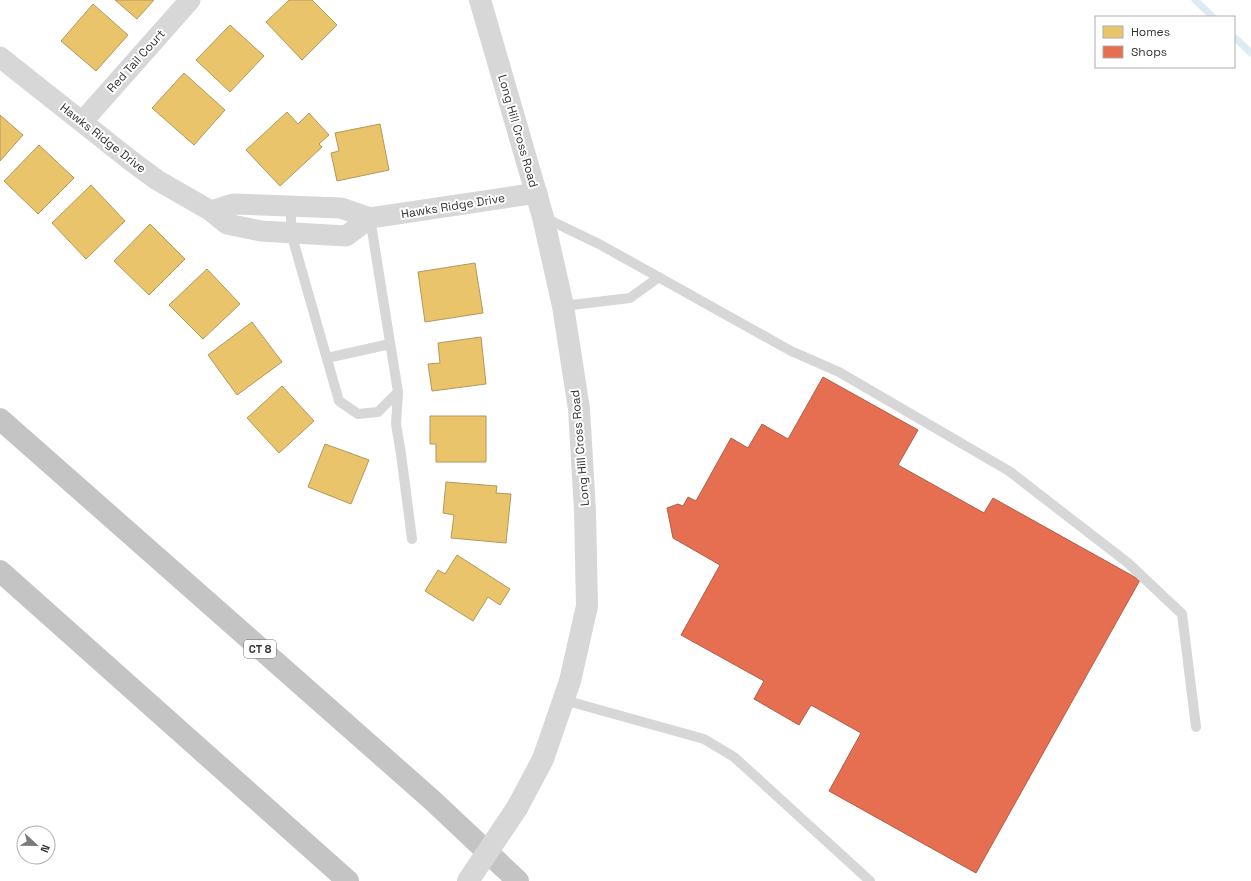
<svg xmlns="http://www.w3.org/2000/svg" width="1251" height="881" font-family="'Space Grotesk',sans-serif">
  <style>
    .homes { fill: #e9c46a; stroke: #b2985a }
    .shops { fill: #e76f51; stroke: #b15d48 }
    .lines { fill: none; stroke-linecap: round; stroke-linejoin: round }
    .stream { stroke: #ddebf3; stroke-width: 7 }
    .service { stroke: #d7d7d7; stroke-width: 10 }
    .minor { stroke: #d7d7d7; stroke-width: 21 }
    .tertiary { stroke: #d7d7d7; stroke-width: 22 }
    .motorway { stroke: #c4c4c4; stroke-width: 22 }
    .tertiary-bridge { stroke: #d7d7d7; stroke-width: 22 }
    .labels { text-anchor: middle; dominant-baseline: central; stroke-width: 4; stroke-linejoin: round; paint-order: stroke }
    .shield { fill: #fff; stroke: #707070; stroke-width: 1 }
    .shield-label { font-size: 11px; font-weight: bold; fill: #333 }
    .street-label { font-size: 12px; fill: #333; stroke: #fff }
  </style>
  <rect width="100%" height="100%" fill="#fff"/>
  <path class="homes" d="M115,0H154L137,19Z
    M289,0H312L337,25L302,60L266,22Z
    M93,4L128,35L96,71L61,41Z
    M230,25L264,56L230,92L196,60Z
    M184,73L225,110L194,145L152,108Z
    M287,112L298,124L309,113L329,135L319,144L322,147L280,186L246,150Z
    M0,115L23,135L0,161Z
    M380,124L389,170L337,181L331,153L339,151L335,133Z
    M39,145L74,178L38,214L4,181Z
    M91,185L125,221L86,259L52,223Z
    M150,224L185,259L149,295L114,261Z
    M475,263L483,313L425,322L418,272Z
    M207,269L240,304L203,339L169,305Z
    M252,322L282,362L237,395L208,355Z
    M481,337L486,384L432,391L428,364L440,363L438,343Z
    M282,386L314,421L279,453L247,418Z
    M430,416H486V462H436V444H430Z
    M325,444L369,460L351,504L308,487Z
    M446,482L497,486L496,493L511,494L506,543L451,538L454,515L443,513Z
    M457,555L510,589L500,605L488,597L473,621L425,591L438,570L445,574Z"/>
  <path class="shops" d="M823,377L918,430L898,465L984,513L993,498L1140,580L976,873L829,791L861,733L811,705L799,725L754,699L764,681L681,635L720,565L673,538L667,508L678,504L683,506L688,497L696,501L731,438L748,448L762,424L788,439Z"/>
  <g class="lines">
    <path class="stream" d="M1195,0L1213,17
      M1234,37L1251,53"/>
    <path class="service" d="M291,206V233L339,401L358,414L378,412L398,392L370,218
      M543,217L601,245L791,351L839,372L1009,471L1128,563L1182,614L1196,727
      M563,306L630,298L659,277
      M327,358L390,344
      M398,392L396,424L401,454L412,539
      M564,700L704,739L734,757L870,881"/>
    <path class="minor" d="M0,57L130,160L157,180L211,211L227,224L261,231L346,236L370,218L537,193
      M82,122L190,0
      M211,211L233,204L341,208L370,218"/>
    <path class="tertiary" d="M480,0L543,217L563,306L579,409L585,511L587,606L570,681L543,759L517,808"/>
    <path class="motorway" d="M0,419L432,800L518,881
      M0,571L348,881"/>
    <path class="tertiary-bridge" d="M468,881L517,808"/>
  </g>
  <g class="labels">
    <rect class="shield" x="244" y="640" width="32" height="18" rx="3"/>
    <g class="shield-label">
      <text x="260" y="649">CT 8</text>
    </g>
    <g class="street-label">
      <text transform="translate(136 61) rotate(-48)">Red Tail Court</text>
      <text transform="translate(518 131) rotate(74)">Long Hill Cross Road</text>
      <text transform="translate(103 138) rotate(38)">Hawks Ridge Drive</text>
      <text transform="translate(453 206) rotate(-9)">Hawks Ridge Drive</text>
      <text transform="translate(580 448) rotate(-95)">Long Hill Cross Road</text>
    </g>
  </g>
  <rect x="1095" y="16" width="140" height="52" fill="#ffffff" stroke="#adadad"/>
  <rect x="1103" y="26" width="20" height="12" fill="#e9c46a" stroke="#adadad"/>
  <text x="1131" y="36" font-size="12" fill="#333333">Homes</text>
  <rect x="1103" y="46" width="20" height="12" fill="#e76f51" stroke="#adadad"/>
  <text x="1131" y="56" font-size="12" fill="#333333">Shops</text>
  <g transform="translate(36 845) rotate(112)"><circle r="19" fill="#ffffff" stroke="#adadad"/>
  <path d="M0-3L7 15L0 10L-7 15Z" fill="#7a7a7a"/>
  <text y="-6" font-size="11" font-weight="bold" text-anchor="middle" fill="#333333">N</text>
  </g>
</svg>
